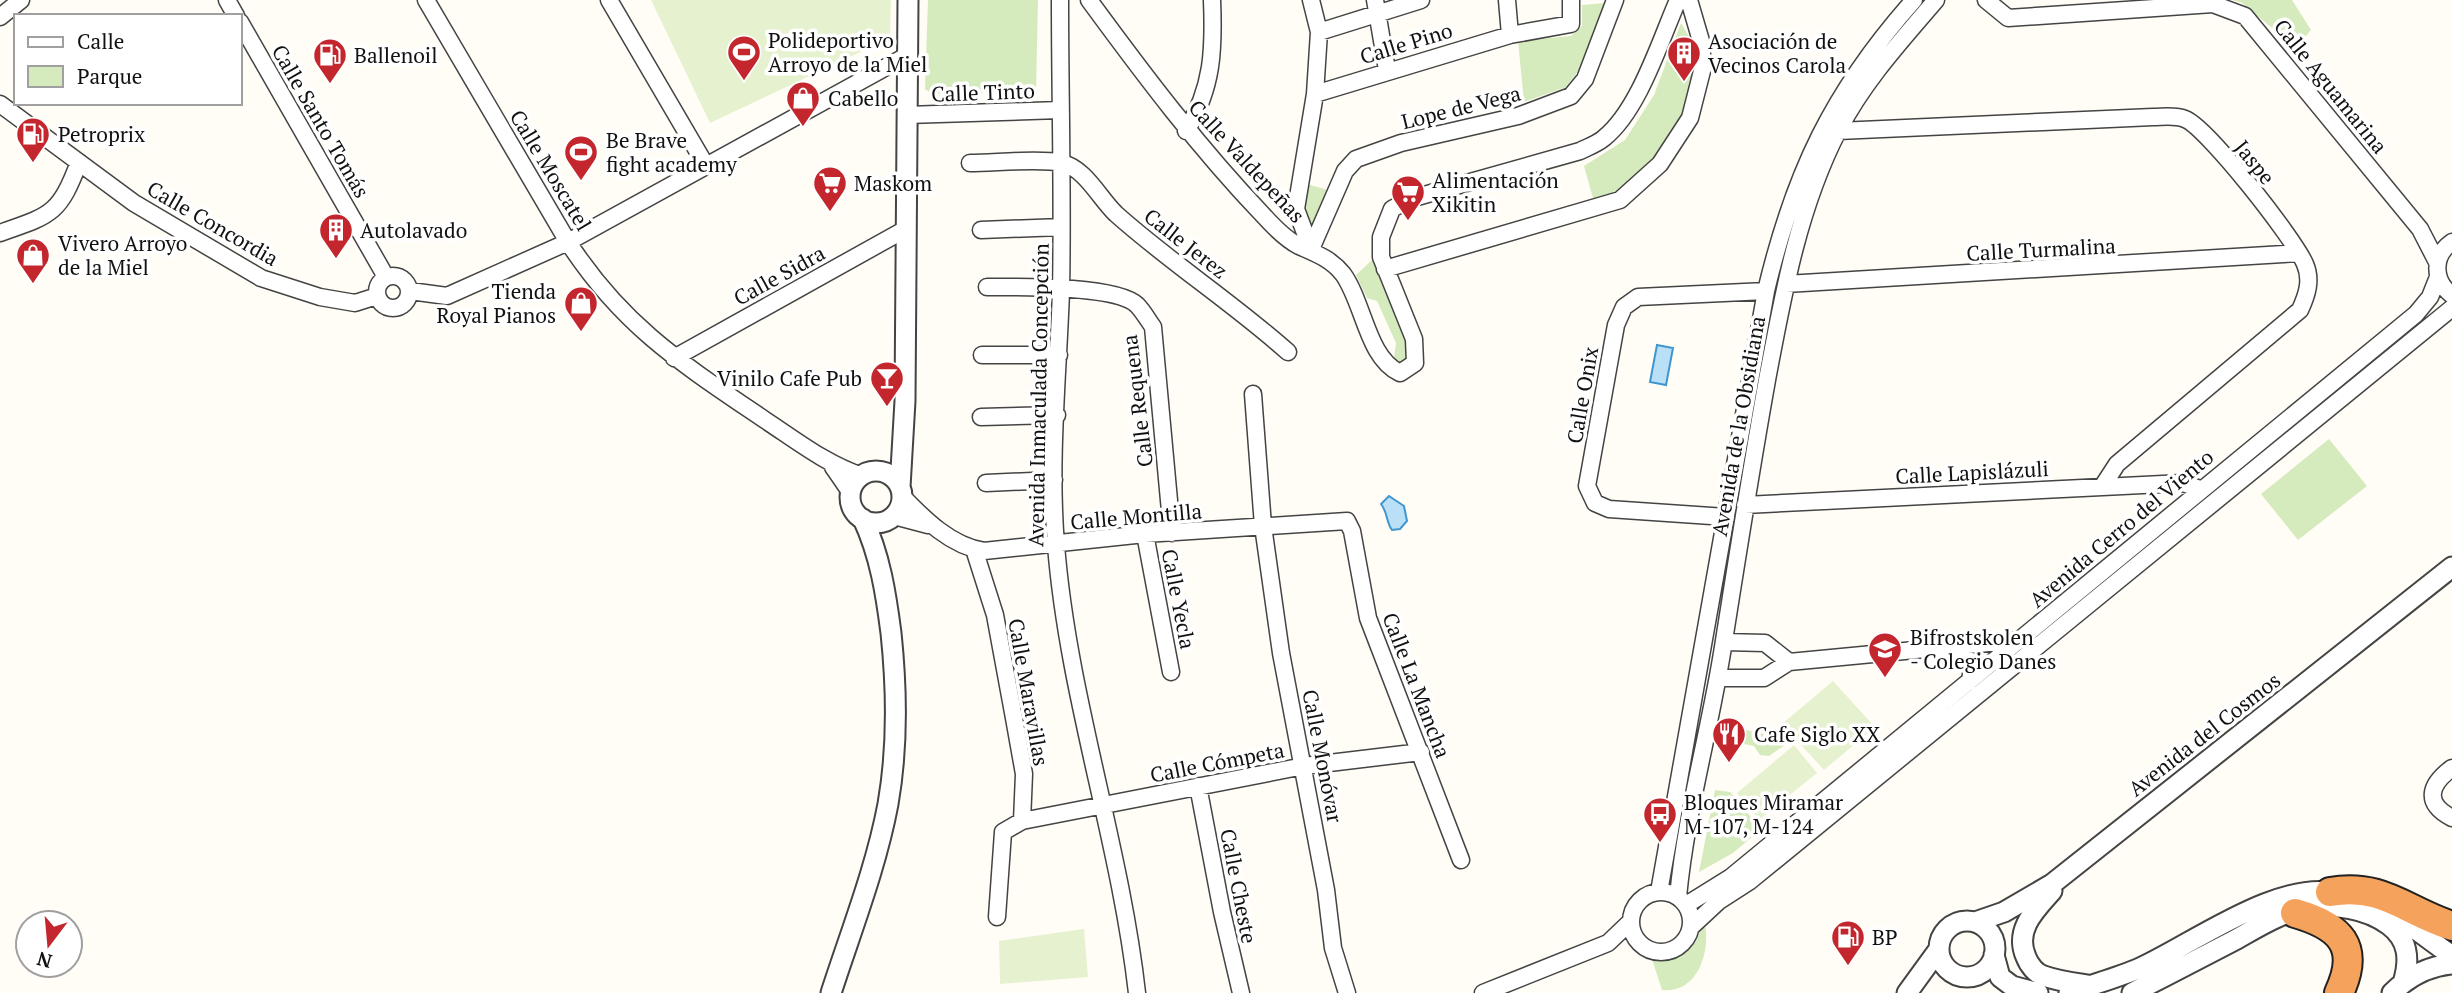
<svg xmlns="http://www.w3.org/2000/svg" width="2452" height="993" font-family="'PT Serif',serif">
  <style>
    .green { fill: #d5ebbd }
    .pitch { fill: #e6f2cf }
    .water { fill: #b9e0f7; stroke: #3f96cf; stroke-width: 2 }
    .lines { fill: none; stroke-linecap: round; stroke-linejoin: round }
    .minor-casing { stroke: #444; stroke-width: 19 }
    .tertiary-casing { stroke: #444; stroke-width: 23 }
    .motorway-casing { stroke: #222; stroke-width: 32 }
    .minor { stroke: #fff; stroke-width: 16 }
    .tertiary { stroke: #fff; stroke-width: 19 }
    .motorway { stroke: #f5a25d; stroke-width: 28 }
    .labels { text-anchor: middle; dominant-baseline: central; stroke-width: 7; stroke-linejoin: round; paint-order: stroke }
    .poi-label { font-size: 21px; fill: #111; stroke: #fff; text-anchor: start }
    .street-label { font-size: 21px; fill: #111; stroke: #fff }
  </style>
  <rect width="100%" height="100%" fill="#fffdf5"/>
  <path class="green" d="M928,0H1038L1036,91L932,94L925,89Z
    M2232,0H2292L2311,30L2296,48L2242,3Z
    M1605,3L1584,63L1566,87L1524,102L1518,41L1571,36L1582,26V5Z
    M1681,23C1689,36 1698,52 1697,68C1695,111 1655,170 1620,193C1613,197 1602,199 1594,202L1584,166L1625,140L1654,95Z
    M1307,184L1328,190L1313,226L1309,227L1303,214Z
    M1373,259L1409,347V360L1403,364L1397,363L1394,357L1396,343L1377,301L1367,298L1356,275Z
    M2329,439L2367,486L2298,540L2261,494Z
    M1746,730L1792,740L1769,756L1760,755L1754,746L1744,744Z
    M1715,790L1730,792L1761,829L1733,853L1699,872Z
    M1705,924C1710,951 1699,993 1662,990L1652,959C1680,962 1691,947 1705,924Z"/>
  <path class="pitch" d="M651,0H891L890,38L710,123Z
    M1833,681L1875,727L1824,770L1782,724Z
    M1794,745L1817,773L1759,820L1737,793Z
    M1084,929L1088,977L1000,984L999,941Z"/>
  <path class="water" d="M1657,345L1673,348L1666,385L1650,382Z
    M1389,496L1404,506L1407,521L1400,529L1392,530C1386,522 1388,513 1381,504Z"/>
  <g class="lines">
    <g class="minor-casing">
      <path id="minor" d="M227,0L236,16
        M426,0L568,242C623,327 684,365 765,420C797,441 826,464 862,476
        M609,0L705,164
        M1060,0C1060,97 1063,194 1061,291C1058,375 1049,461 1056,545C1068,697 1120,842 1137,993
        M1089,0C1144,75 1199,148 1263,215C1272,225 1287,240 1299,246C1317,254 1331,259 1343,274C1364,303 1367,358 1400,373L1415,363L1414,339L1381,257V237L1392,209L1410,199L1580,151C1588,147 1597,144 1604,138C1639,110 1660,41 1678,0
        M1375,0L1387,70
        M1507,0L1510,35
        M1986,0L2008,18L2213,4L2245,16L2420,229L2437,262
        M0,17L21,0
        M240,22L386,277
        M1319,32L1421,0
        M1315,94L1510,35L1571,24V0
        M0,104L134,203L261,278L320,297L355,303L377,296
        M907,115L1060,110
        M1186,131C1213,88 1214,49 1212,0
        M1838,131L2153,117C2163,117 2176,115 2185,119C2207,127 2295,240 2305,264C2312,280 2307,295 2300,310L2117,464L2102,487
        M970,163C995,163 1040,158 1062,163C1085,168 1100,199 1116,214C1171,263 1233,303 1288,352
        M981,230L1061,227
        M0,233C51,215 59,215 79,162
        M2452,242C2432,256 2433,281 2452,295
        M1311,249L1345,171L1356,159L1401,143L1518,116L1571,96L1585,79L1615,0
        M1311,249L1296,209L1315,94L1319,32L1311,0
        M1385,269L1620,200L1660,164L1690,118L1703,67L1701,41L1689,0
        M377 292a16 16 0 1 1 32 0a16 16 0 1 1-32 0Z
        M1786,284L2299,253
        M987,287C1018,287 1116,285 1137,305C1143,311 1148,320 1153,327L1172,533
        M410,291L447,296L568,242L908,55
        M982,355H1059
        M674,358L904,230
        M1253,394L1263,526L1281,653L1326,890L1333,948L1347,993
        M981,417L1057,415
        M833,467L851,493
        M986,483L1054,480
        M902,496C924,519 951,546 984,551L1145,534L1347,521L1352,531L1368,618L1461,860
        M1745,505L2183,483L2200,489
        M894,516L928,525
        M1726,517L1609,509L1595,503L1587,486L1616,325L1624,307L1638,297L1766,291
        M1145,534L1171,672
        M974,549L995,615L1014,718L1024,774L1022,821
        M1724,642L1765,643L1789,662
        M1951,647C1967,654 1976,664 1969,682
        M1718,678H1764L1789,662L2020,640
        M2452,768C2430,784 2423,803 2452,818
        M1198,786L1222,912L1241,993
        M1631 922a30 30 0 1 1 60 0a30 30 0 1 1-60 0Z
        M1659,892L1766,291C1794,173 1833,91 1914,0
        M1678,897C1686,812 1710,730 1723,647C1737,558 1751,469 1767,380C1783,295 1798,209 1838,131C1864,81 1900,42 1936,0
        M1686,905L1731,877L2416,314L2430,297L2438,277
        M997,917L1003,832L1022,821L1304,766L1421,752
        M1691,927L1719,901L1750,881L2452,308
        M1483,993L1608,943L1630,922"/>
    </g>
    <g class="tertiary-casing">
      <path id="tertiary" d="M850 497a26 26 0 1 1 52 0a26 26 0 1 1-52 0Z
        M900,487L905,401L908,0
        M2052,891C2035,910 2014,930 2026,957C2029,965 2036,974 2044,976C2058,981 2073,983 2087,985
        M2388,909L2452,956
        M1939 949a28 28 0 1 1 56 0a28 28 0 1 1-56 0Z
        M1975,922L2004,912L2052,884L2452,567
        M1994,955L2000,977L2012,986L2038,993
        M831,993C851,931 876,868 888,804C898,747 897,690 891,633C886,594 880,555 863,519
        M1907,993L1939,949
        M2069,993C2093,984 2117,978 2140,968C2193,944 2280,878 2339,894
        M2132,993C2166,976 2200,958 2233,941C2255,929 2283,911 2307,908C2335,904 2366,908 2389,925C2409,940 2410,960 2403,983
        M2392,993C2408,977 2429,966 2452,964"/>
    </g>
    <g class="motorway-casing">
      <path id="motorway" d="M2330,892C2383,883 2405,911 2452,926
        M2295,913C2340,926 2361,946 2339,993"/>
    </g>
    <use href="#minor" class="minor"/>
    <use href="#tertiary" class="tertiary"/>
    <use href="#motorway" class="motorway"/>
  </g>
  <defs>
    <g id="stadium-pin" transform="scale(1.75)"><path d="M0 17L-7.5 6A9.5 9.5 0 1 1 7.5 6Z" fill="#c4262e" stroke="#fff"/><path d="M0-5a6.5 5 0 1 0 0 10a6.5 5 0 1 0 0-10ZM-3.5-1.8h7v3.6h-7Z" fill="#fff"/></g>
    <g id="building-pin" transform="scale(1.75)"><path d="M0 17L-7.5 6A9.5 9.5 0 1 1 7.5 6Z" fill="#c4262e" stroke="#fff"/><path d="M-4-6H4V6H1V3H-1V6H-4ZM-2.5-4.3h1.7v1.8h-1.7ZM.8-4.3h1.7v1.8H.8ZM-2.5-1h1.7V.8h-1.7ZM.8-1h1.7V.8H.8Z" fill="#fff"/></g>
    <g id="fuel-pin" transform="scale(1.75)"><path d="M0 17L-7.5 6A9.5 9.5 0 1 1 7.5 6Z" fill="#c4262e" stroke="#fff"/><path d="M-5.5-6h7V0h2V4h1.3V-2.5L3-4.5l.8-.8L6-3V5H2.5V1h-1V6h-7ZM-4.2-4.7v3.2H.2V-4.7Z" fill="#fff"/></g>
    <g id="shop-pin" transform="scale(1.75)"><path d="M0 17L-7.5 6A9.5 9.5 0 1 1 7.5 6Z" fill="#c4262e" stroke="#fff"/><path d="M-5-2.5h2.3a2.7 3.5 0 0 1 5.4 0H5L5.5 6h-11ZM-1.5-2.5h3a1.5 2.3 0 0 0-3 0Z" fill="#fff"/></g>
    <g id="supermarket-pin" transform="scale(1.75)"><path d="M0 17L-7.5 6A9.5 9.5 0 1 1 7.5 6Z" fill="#c4262e" stroke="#fff"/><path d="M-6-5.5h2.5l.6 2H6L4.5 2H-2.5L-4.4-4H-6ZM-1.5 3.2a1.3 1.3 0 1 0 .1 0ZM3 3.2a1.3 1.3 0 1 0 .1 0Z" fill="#fff"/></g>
    <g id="bar-pin" transform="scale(1.75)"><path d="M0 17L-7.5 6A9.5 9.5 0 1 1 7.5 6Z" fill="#c4262e" stroke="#fff"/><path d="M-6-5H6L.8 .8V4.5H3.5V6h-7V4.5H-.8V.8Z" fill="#fff"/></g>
    <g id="school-pin" transform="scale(1.75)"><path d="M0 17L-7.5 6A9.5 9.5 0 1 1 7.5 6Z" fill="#c4262e" stroke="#fff"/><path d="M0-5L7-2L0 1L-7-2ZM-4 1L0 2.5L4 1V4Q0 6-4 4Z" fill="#fff"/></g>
    <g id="restaurant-pin" transform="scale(1.75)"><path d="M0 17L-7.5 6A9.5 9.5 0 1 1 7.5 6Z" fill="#c4262e" stroke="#fff"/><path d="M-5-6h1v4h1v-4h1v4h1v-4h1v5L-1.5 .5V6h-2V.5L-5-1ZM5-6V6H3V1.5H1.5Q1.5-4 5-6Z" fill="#fff"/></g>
    <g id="bus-pin" transform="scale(1.75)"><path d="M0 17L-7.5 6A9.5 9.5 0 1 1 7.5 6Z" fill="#c4262e" stroke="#fff"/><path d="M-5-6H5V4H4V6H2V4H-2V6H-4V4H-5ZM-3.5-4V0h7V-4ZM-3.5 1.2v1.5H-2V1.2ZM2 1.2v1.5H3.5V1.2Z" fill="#fff"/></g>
  </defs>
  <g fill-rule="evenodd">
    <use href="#stadium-pin" x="744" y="52"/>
    <use href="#building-pin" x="1684" y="53"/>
    <use href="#fuel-pin" x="330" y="55"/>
    <use href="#shop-pin" x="803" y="98"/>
    <use href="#fuel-pin" x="33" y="134"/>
    <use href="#stadium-pin" x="581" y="152"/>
    <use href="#supermarket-pin" x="830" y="183"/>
    <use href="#supermarket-pin" x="1408" y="192"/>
    <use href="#building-pin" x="336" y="230"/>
    <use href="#shop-pin" x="33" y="255"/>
    <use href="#shop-pin" x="581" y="303"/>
    <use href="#bar-pin" x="887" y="378"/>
    <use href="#school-pin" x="1885" y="649"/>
    <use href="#restaurant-pin" x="1729" y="734"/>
    <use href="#bus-pin" x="1660" y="814"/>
    <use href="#fuel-pin" x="1848" y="937"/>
  </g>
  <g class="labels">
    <g class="poi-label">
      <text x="768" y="40">Polideportivo<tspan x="768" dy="24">Arroyo de la Miel</tspan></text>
      <text x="1708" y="41">Asociación de<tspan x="1708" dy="24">Vecinos Carola</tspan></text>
      <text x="354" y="55">Ballenoil</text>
      <text x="828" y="98">Cabello</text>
      <text x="58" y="134">Petroprix</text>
      <text x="606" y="140">Be Brave<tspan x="606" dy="24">fight academy</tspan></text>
      <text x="1432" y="180">Alimentación<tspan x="1432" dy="24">Xikitin</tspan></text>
      <text x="854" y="183">Maskom</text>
      <text x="360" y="230">Autolavado</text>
      <text x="58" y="243">Vivero Arroyo<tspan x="58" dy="24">de la Miel</tspan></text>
      <text x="556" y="291" text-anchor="end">Tienda<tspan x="556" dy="24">Royal Pianos</tspan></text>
      <text x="862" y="378" text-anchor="end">Vinilo Cafe Pub</text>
      <text x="1910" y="637">Bifrostskolen<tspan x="1910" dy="24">- Colegio Danes</tspan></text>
      <text x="1754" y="734">Cafe Siglo XX</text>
      <text x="1684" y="802">Bloques Miramar<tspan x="1684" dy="24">M-107, M-124</tspan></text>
      <text x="1872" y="937">BP</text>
    </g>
    <g class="street-label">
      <text transform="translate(1406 43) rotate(-17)">Calle Pino</text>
      <text transform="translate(2331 86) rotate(51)">Calle Aguamarina</text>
      <text transform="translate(983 92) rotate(-2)">Calle Tinto</text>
      <text transform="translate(1461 107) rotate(-14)">Lope de Vega</text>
      <text transform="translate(321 121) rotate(60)">Calle Santo Tomás</text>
      <text transform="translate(1247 161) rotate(47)">Calle Valdepeñas</text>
      <text transform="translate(2255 162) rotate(51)">Jaspe</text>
      <text transform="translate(551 170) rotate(59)">Calle Moscatel</text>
      <text transform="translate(213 223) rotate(30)">Calle Concordia</text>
      <text transform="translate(1186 243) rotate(38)">Calle Jerez</text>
      <text transform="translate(2041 249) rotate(-3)">Calle Turmalina</text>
      <text transform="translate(779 275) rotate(-29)">Calle Sidra</text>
      <text transform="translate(1038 395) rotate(-89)">Avenida Inmaculada Concepción</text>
      <text transform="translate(1582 395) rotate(-80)">Calle Onix</text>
      <text transform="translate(1137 401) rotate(-97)">Calle Requena</text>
      <text transform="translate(1738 426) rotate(-80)">Avenida de la Obsidiana</text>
      <text transform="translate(1972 472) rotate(-3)">Calle Lapislázuli</text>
      <text transform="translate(1136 516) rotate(-5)">Calle Montilla</text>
      <text transform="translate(2121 528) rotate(-40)">Avenida Cerro del Viento</text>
      <text transform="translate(1179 599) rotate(79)">Calle Yecla</text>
      <text transform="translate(1417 685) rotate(69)">Calle La Mancha</text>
      <text transform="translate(1029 692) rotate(80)">Calle Maravillas</text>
      <text transform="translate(2204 734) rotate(-38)">Avenida del Cosmos</text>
      <text transform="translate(1323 756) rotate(79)">Calle Monóvar</text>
      <text transform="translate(1217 762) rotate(-11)">Calle Cómpeta</text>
      <text transform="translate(1239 886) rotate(79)">Calle Cheste</text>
    </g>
  </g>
  <rect x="14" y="14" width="228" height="91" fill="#ffffff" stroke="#a0a0a0" stroke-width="2"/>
  <rect x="28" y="37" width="35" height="10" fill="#ffffff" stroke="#a0a0a0" stroke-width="2"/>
  <text x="77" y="49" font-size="21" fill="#111111">Calle</text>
  <rect x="28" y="66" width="35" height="21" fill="#d5ebbd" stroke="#a0a0a0" stroke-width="2"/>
  <text x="77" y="84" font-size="21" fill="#111111">Parque</text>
  <g transform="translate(49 944) rotate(196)"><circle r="33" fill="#ffffff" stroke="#a0a0a0" stroke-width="2"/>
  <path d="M0-5L12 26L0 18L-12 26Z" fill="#c4262e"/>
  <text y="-10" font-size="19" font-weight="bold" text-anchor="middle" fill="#111111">N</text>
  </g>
</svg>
